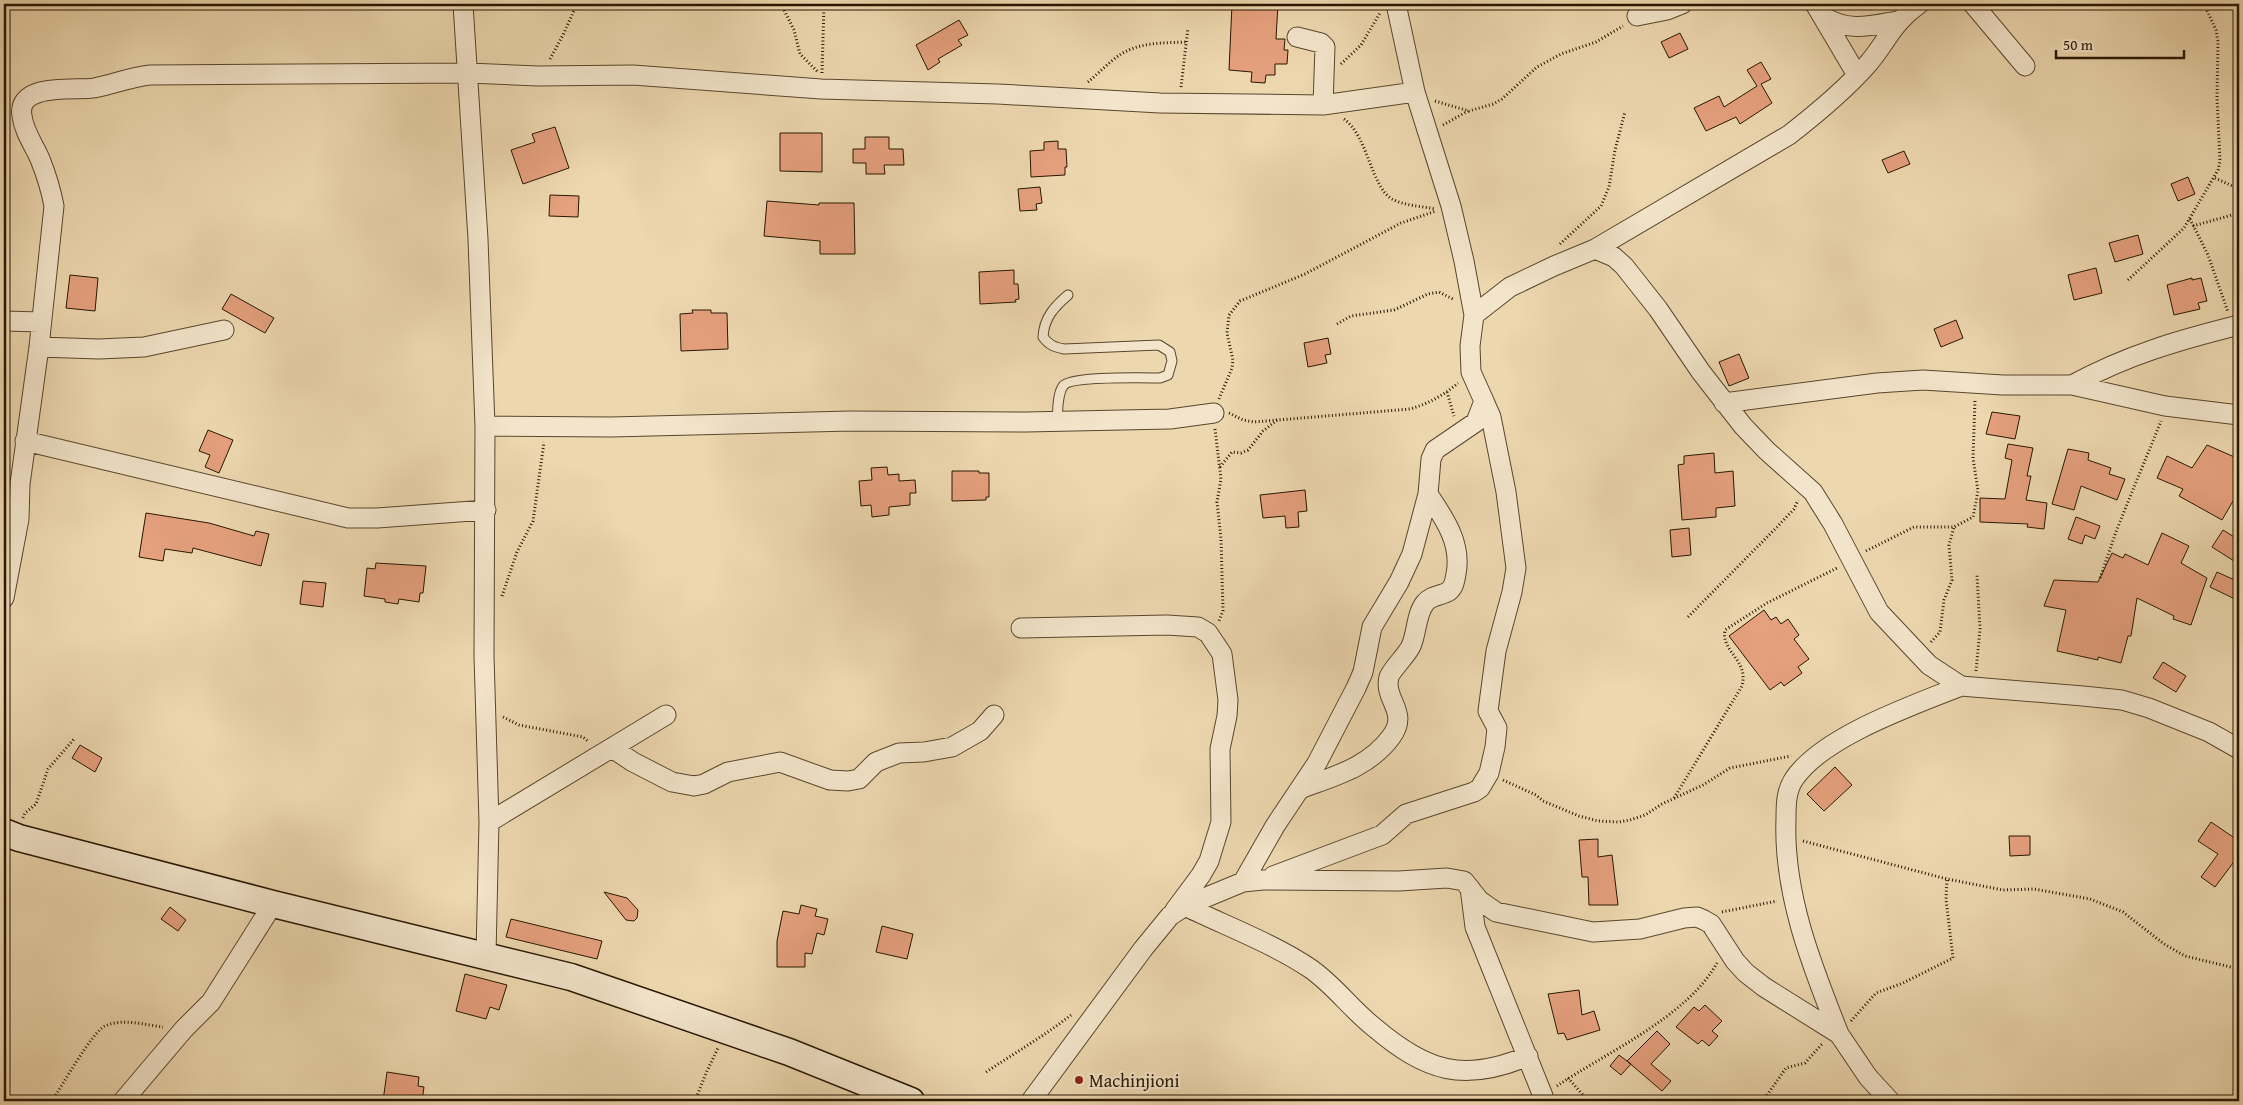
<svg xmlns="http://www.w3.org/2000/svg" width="2243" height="1105" font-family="'Gentium Book Plus',serif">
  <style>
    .building { fill: #e5a07d; stroke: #281701 }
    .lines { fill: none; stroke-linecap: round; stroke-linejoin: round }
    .lane-casing { stroke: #59472c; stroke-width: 11 }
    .street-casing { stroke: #59472c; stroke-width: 21 }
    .secondary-casing { stroke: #281701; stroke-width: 29 }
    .path { stroke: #281701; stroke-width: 3; stroke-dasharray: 1 2.5; stroke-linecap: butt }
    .lane { stroke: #f3e5cb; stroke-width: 9 }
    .street { stroke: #f3e5cb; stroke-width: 19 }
    .secondary { stroke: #f3e5cb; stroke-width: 26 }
    .poi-dot { fill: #8f2418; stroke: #f3e5cb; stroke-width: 2 }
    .labels { text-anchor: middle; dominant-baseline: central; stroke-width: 4; stroke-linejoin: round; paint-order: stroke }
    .poi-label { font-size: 18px; fill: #281701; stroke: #f3e5cb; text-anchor: start }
  </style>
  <rect width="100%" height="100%" fill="#edd7af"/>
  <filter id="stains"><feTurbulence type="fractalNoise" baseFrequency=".004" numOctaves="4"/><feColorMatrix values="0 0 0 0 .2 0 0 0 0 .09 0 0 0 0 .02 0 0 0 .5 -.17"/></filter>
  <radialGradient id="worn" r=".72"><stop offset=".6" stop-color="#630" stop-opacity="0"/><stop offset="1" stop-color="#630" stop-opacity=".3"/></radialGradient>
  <path class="building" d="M1232,4H1278L1276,39H1285L1284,50H1288L1287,64H1275V75H1266L1265,83L1251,82L1252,72L1229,70Z
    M959,20L968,35L958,40L962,45L938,59L940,62L928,70L916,45Z
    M1680,33L1688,49L1669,58L1661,42Z
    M1761,62L1771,79L1761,84L1772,103L1740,124L1736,117L1706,131L1694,108L1719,96L1724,107L1757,86L1747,70Z
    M555,127L569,168L523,184L511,150L535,142L532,134Z
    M780,133H822V172L780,171Z
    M865,137H889V149H903L904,165H884L885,174H866V163H853V149H865Z
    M1058,141V149H1066L1067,167H1065V175L1031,177L1030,151L1044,150V142Z
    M1904,151L1910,164L1888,173L1882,160Z
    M2188,177L2195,194L2178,201L2171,184Z
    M1040,187L1042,203L1036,204L1037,210L1020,211L1018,189Z
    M550,195L579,196L578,217L549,216Z
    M767,201L819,205V203H854L855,254H820V241L764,236Z
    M2138,235L2143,254L2115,262L2109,243Z
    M2096,268L2102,293L2074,300L2068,275Z
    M1014,270V284H1018L1019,299L1015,300L1016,302L980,304L979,272Z
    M70,275L98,278L95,311L66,308Z
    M2192,278V280L2201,278L2207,301L2198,303L2200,309L2174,315L2167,285Z
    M231,294L274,318L265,333L222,309Z
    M692,310H711V313H727L728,349L681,351L680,314L693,313Z
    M1956,320L1963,338L1941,347L1934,329Z
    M1328,338L1331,354L1325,355L1327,363L1308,367L1304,343Z
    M1739,354L1749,378L1729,386L1719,362Z
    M1992,412L2020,416L2015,439L1986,434Z
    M208,430L233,440L219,473L205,467L210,455L199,451Z
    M2008,444L2033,448L2027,476H2031L2026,500L2047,503L2044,529L2027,527L2028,524L1980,522V498L2005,499L2012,460L2005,458Z
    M2207,445L2239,459V480L2233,494L2236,496L2222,520L2179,496L2183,489L2157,478L2167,456L2192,468Z
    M2068,449L2089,453L2088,460L2111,468L2109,474L2125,479L2117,500L2081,486L2074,510L2052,504Z
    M1714,453L1715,473L1733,471L1735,506L1716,508V517L1682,520L1678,465L1684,464V456Z
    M887,467L888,475L899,474V481L915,480L916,493H910V505L889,507V515L872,517L871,505L861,506L859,481L872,480L871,468Z
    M952,471H979V473H989V497H986V500L952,501Z
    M1305,490L1307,511L1298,512L1299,527L1286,528L1285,516L1263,518L1260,495Z
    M146,513L209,523L254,536L256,531L269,534L261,566L193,548L192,553L165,549L163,561L139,557Z
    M2076,517L2100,526L2095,539L2085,535L2082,544L2068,539Z
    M1689,528L1691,555L1672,557L1670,530Z
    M2223,530L2239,540V553L2234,561L2212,547Z
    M2162,533L2189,546L2181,563L2207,578L2191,625L2173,619L2174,616L2137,598L2131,636H2128L2121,663L2098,657V660L2057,651L2066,610L2044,606L2054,580L2098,582L2112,553L2123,558L2125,554L2148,565Z
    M376,563L426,566L423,593H420L419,602L399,599L398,604L385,602V599L364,596L367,568L375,569Z
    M2217,572L2239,582V589L2235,599L2210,587Z
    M303,581L326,583L323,607L300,604Z
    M1764,610L1771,620L1776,617L1781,624L1788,619L1799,635L1794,639L1809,659L1798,667L1802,673L1784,686L1781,682L1770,690L1729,636Z
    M2163,662L2186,676L2176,692L2153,678Z
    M80,745L102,758L95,772L72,758Z
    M1835,767L1852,785L1824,811L1807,794Z
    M2211,822L2239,841V855L2215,887L2201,877L2218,854L2198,841Z
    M2009,836H2030V855L2010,856Z
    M1598,839V857L1612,855L1618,905H1589L1588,877H1582L1579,840Z
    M604,892L627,898L638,910L637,918L634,921L626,920Z
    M801,905L817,909L815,916L828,919L824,935L817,933L812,954L805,953V967H777V941L783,911L799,914Z
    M170,907L186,920L178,931L161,919Z
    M511,919L602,941L597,959L506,937Z
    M882,926L913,934L907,959L876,952Z
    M465,974L507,985L499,1010L490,1007L486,1019L456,1011Z
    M1579,990L1582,1015L1594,1011L1600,1030L1567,1040L1564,1033L1558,1034L1548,994Z
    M1705,1005L1722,1021L1712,1031L1718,1036L1709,1046L1702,1040L1698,1044L1676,1027L1694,1007L1699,1011Z
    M1657,1031L1670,1044L1651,1064L1671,1081L1662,1091L1627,1061Z
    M1619,1055L1631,1064L1621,1075L1610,1066Z
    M387,1072L419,1077L418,1086L424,1087L422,1101H383Z"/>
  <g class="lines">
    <g class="lane-casing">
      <path id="lane" d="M1057,421C1058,411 1057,395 1063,386C1070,376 1144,378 1160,378L1168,375L1172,361L1170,352L1159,345L1064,349C1054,347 1049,345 1043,337C1044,318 1054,307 1068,295"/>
    </g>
    <g class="street-casing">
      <path id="street" d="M463,4L478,239L485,426L484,656L489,822L486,955
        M1815,4L1857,75
        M1973,4L2025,66
        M1637,16L1667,10L1682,4
        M1824,17C1850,32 1869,26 1897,21
        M1297,37L1321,43L1325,47L1323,105
        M1595,249L1614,257L1624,266L1658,309L1701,372L1743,426L1767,451L1813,492L1833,524L1879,612L1929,665L1961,686L2083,696L2122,700L2149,708L2209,732L2239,749
        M1474,315L1510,287L1554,266L1595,249L1789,135C1816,114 1844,91 1867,65C1887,42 1892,23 1919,4
        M4,321L41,322
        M39,347L99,349L144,347L224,330
        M2072,385C2127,355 2179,340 2239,325
        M1724,403L1877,383L1923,380L2003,385H2072L2165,406L2239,415
        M485,426L611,427L850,421L1026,422L1170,419L1214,413
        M25,441L348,518H377L486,510
        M4,598L19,519L20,484L39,347L54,206C51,190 46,174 40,159C34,145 24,132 22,116C16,82 76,91 94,88C114,84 131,77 150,75L468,73L538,76L633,75L821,89L998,94L1160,103L1323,105L1415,92
        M1021,628L1167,625L1198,627L1208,633L1222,654L1228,700L1227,716L1220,749L1221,822L1209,861L1201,875L1175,910
        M612,748L633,762L672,782L694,786L704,784L728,772L780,762L830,780L848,781L859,779L876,762L899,753L924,752L952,747L980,731L994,715
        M1300,789C1334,776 1368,768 1391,737C1410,712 1383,700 1389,677C1391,670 1407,655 1411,646C1417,633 1416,614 1425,603C1431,595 1442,596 1449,591C1454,587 1455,580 1456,574C1462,543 1444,518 1428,494
        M489,822L666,715
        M1273,876L1382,835L1406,814L1474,792L1480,788L1489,773L1495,747L1497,728L1488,711L1496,651L1512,592L1516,568L1506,492L1491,417L1484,401
        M1243,882L1275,826L1317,763L1356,688L1363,672L1372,627L1399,582L1412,554L1428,494L1431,459L1435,450L1476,422L1484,401L1471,372L1470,346L1474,315L1464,261L1451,206L1415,92L1396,4
        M1470,888L1475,927L1543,1096
        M1185,906C1226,926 1274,944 1311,969C1335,986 1352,1010 1375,1028C1427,1072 1464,1083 1528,1056
        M1839,1034C1812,966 1783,894 1786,819C1786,805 1786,791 1794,779C1823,736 1914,705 1961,686
        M123,1101L184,1029L211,1002L273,904
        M1031,1101L1143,949L1170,916L1185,906L1243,882L1263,880L1399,881L1447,878L1464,881L1479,900L1496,912L1593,932L1640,929L1684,918L1697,917L1704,920L1711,924L1735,961L1746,973L1764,987L1839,1034L1868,1077L1890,1101"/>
    </g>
    <g class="secondary-casing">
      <path id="secondary" d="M4,832L19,838L273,904L571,977L789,1052L911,1101"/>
    </g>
    <path class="path" d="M781,4L794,30L800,54L818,72
      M550,59L563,35L577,4
      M1341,64L1361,45L1380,13
      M822,73L824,4
      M1088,82C1099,73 1110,61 1121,54C1141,42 1164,43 1186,42
      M1181,87L1188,28
      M1435,101L1469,111L1493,104L1502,99L1537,67L1561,54L1596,42L1623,26
      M1344,119C1368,136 1371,187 1392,199C1405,206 1421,206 1435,209
      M1443,125L1468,111
      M2215,178L2239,189
      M2190,219L2208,255L2228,312
      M2193,226L2239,213
      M1560,244L1601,206L1609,187L1615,150L1625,112
      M2128,280L2184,228L2218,170L2220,161L2217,98L2218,41L2216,30L2204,4
      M1337,324L1351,316L1394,310L1428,294L1439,292L1453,299
      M1447,392L1454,416
      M1219,399L1232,368L1233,360L1227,333L1229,315L1240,301L1305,274L1401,223L1436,211
      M1229,413L1243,420L1254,422L1410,409C1428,404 1444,395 1458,383
      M1215,429L1221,479L1217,502L1221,539L1223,611L1219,621
      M1220,467L1232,452L1241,453L1248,450L1263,431L1277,420
      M1866,551L1914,527H1954L1973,517L1978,491L1973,458L1975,400
      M2100,578L2117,529L2161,421
      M502,596L517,552L533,521L544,442
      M1688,617L1777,527L1794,509L1798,500
      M1931,642L1940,632L1944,600L1952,580L1949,545L1954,527
      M1976,671L1980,629L1977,575
      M503,717L519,725L583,737L589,742
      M1503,780L1536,795L1543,801L1579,816L1598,821L1619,822L1630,820L1645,815L1662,804L1703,785L1730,768L1791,756
      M1674,798L1742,686C1749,660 1721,652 1725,630L1767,603L1837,568
      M23,818L25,813L36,804L48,769L74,739
      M1803,841L1947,879L2003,890L2034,889L2090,899L2123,912L2164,944L2185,956L2239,969
      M1722,912L1777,901
      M1851,1021L1876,993L1903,983L1953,958L1946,899L1947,879
      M986,1072C1015,1053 1044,1036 1071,1015
      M1568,1078L1583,1095L1595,1101
      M1557,1086C1607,1052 1687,1017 1717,963
      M52,1101C62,1086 92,1032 105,1026C122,1018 146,1025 163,1027
      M695,1101L707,1071L718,1048
      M1577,1101L1583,1095
      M1763,1101L1786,1068L1805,1063L1822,1044"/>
    <use href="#lane" class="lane"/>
    <use href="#street" class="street"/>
    <use href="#secondary" class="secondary"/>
  </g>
  <circle class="poi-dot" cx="1079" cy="1080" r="5"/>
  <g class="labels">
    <g class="poi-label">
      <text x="1089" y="1080">Machinjioni</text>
    </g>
  </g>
  <rect width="2243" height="1105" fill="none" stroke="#edd7af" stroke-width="20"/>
  <rect x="5" y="5" width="2233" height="1095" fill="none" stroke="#281701" stroke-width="2.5"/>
  <rect x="10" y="10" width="2223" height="1085" fill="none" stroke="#281701"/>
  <path d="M2056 50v8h128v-8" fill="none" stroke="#281701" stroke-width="2.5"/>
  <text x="2063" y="50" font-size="15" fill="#281701" stroke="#f3e5cb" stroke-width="4" paint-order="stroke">50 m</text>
  <rect width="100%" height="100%" filter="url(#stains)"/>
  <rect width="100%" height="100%" fill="url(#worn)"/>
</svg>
